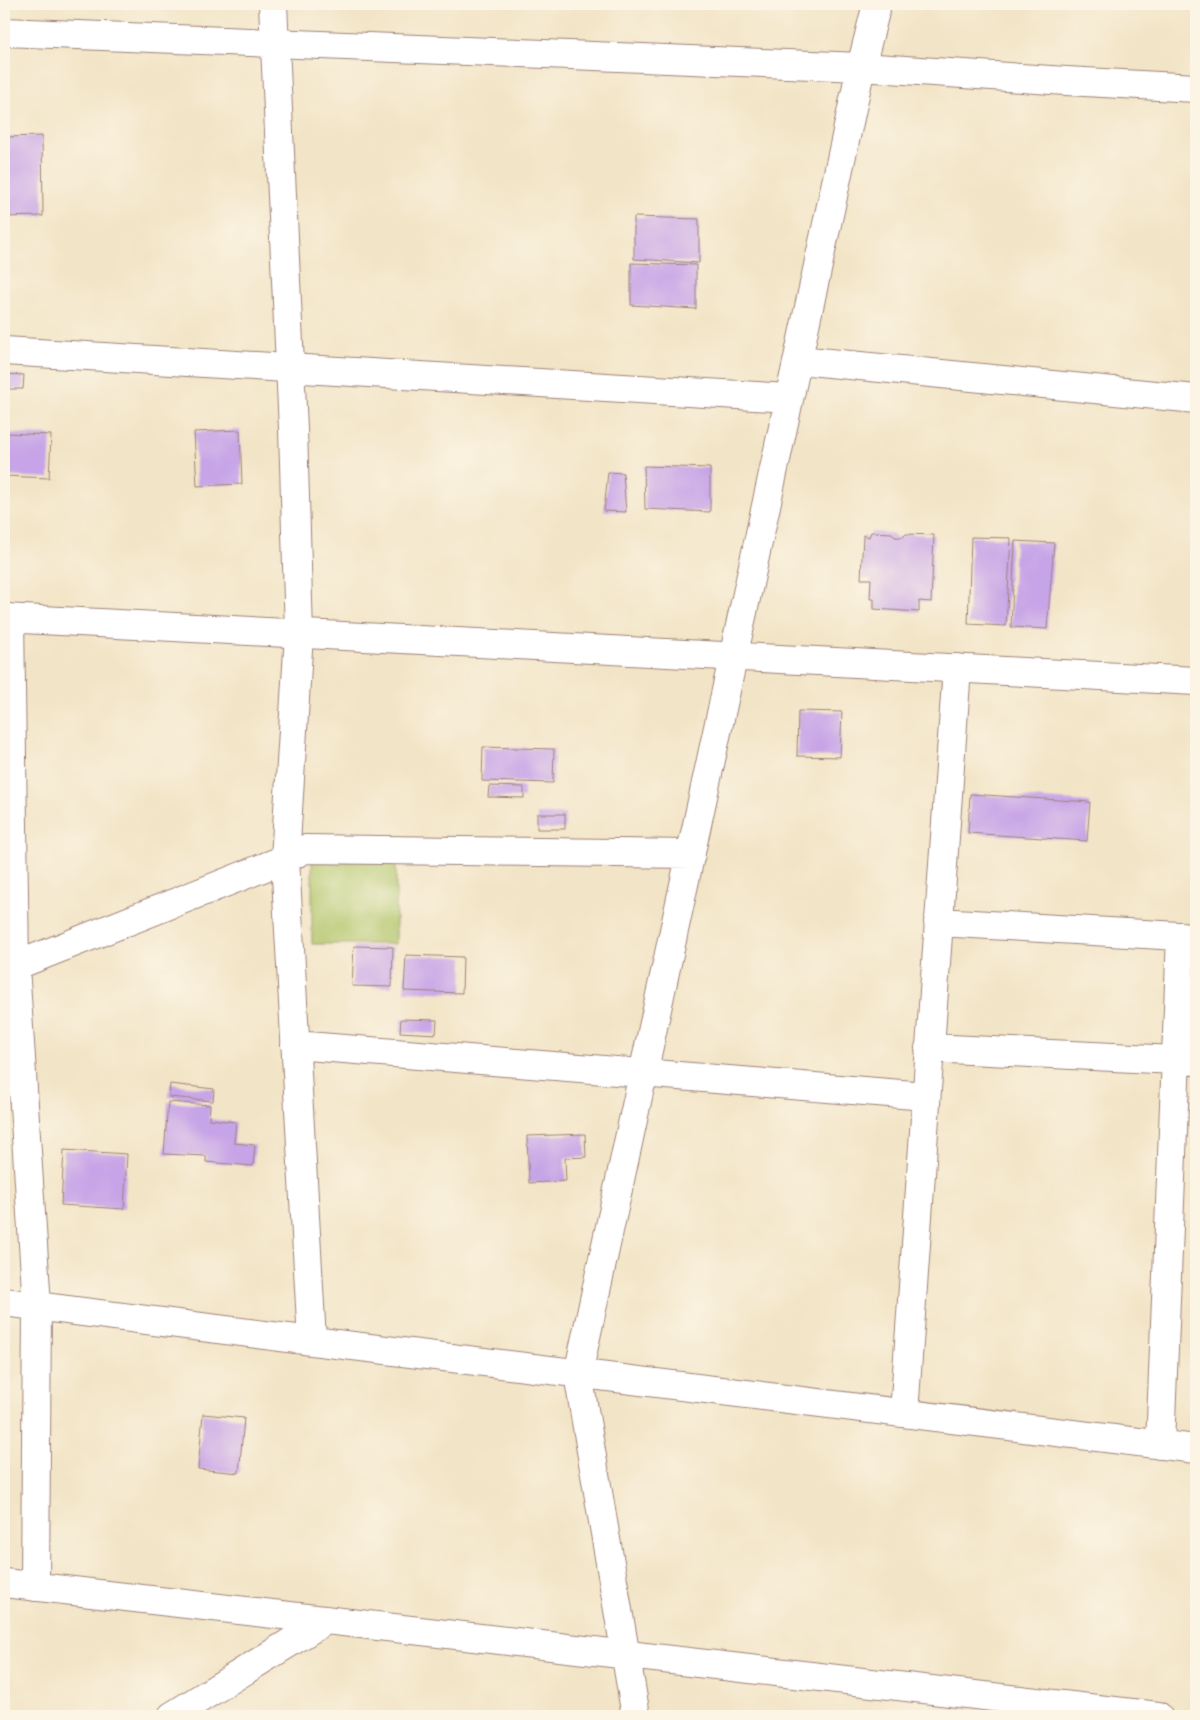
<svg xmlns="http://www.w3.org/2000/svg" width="1200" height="1720" font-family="'IM FELL English',serif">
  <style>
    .green { fill: #afc468; stroke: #7c724a }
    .building { fill: #c7a4e7 }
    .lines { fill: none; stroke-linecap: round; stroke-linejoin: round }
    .minor-casing { stroke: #9e8278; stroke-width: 30 }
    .minor { stroke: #fff; stroke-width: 28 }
  </style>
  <rect width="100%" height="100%" fill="#fcf5e5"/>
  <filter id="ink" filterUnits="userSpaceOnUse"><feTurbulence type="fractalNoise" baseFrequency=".02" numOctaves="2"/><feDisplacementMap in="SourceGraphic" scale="10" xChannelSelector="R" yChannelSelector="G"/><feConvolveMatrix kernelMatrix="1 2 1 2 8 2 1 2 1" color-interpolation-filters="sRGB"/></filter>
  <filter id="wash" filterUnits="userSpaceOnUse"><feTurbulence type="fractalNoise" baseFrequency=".0096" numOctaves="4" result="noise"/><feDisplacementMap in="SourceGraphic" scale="20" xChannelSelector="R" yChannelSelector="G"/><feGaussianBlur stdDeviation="1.12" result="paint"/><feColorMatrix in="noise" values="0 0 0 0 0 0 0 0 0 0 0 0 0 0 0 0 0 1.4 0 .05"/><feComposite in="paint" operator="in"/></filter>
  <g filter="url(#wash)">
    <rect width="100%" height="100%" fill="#f2e4c6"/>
    <path class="green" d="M312,861H396V944H312Z"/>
    <g id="blocks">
      <path class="building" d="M42,136L43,216L5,217L4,137Z
        M634,217L699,219V263L634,259Z
        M631,263L696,265V309L631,305Z
        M4,374L24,375L23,389H4Z
        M240,430L242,484L197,486L194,432Z
        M4,433L51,435L49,478L4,476Z
        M644,466L710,468V512L645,509Z
        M608,472L623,473L626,512L604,511Z
        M871,532L892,533L895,537H903L906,534L934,535L931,602L919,601V612L874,609V599H870L871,579H861L863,535L869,537Z
        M971,537L1011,538L1006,626L968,624Z
        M1015,541L1054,543L1047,629L1011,627Z
        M798,711L842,712L840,757L797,756Z
        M483,747L554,749L553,783L482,781Z
        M489,786L524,787V798L488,797Z
        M970,794L1090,802L1087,841L968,833Z
        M537,814H565V829H537Z
        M354,946L393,947L392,987L352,986Z
        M406,955L463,957L462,993L404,991Z
        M401,1019L437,1020L436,1034L400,1032Z
        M170,1084L214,1089L213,1101L169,1097Z
        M168,1102L210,1105L209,1119L236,1122L234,1143L255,1145L253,1166L206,1162V1156L164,1154Z
        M585,1134L586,1157L565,1158L566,1181L529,1183L527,1136Z
        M64,1150L127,1154L124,1209L61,1205Z
        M203,1414L244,1418L239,1473L198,1469Z"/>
    </g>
  </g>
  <g filter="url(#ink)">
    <use href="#blocks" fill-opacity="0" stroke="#9e8278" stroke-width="1"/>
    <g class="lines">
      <g class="minor-casing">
        <path id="minor" d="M273,4L293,429L299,634L285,859L312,1341
          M4,32L861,67L1066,81L1196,88
          M4,351L789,398
          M799,360L1196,399
          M4,618L1196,681
          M10,618L15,966L37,1306L35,1587
          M938,922L1196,937
          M4,969L15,966L285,859L305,849L691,854
          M295,1045L926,1096
          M929,1048L1196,1061
          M4,1302L312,1341L1196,1449
          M904,1413L957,668
          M1160,1445L1181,936
          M4,1583L1158,1716
          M172,1716L326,1620
          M636,1716L578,1374L861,67L877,4"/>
      </g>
      <use href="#minor" class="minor"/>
    </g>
  </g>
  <rect width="1200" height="1720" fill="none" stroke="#fcf5e5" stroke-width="20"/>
</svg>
